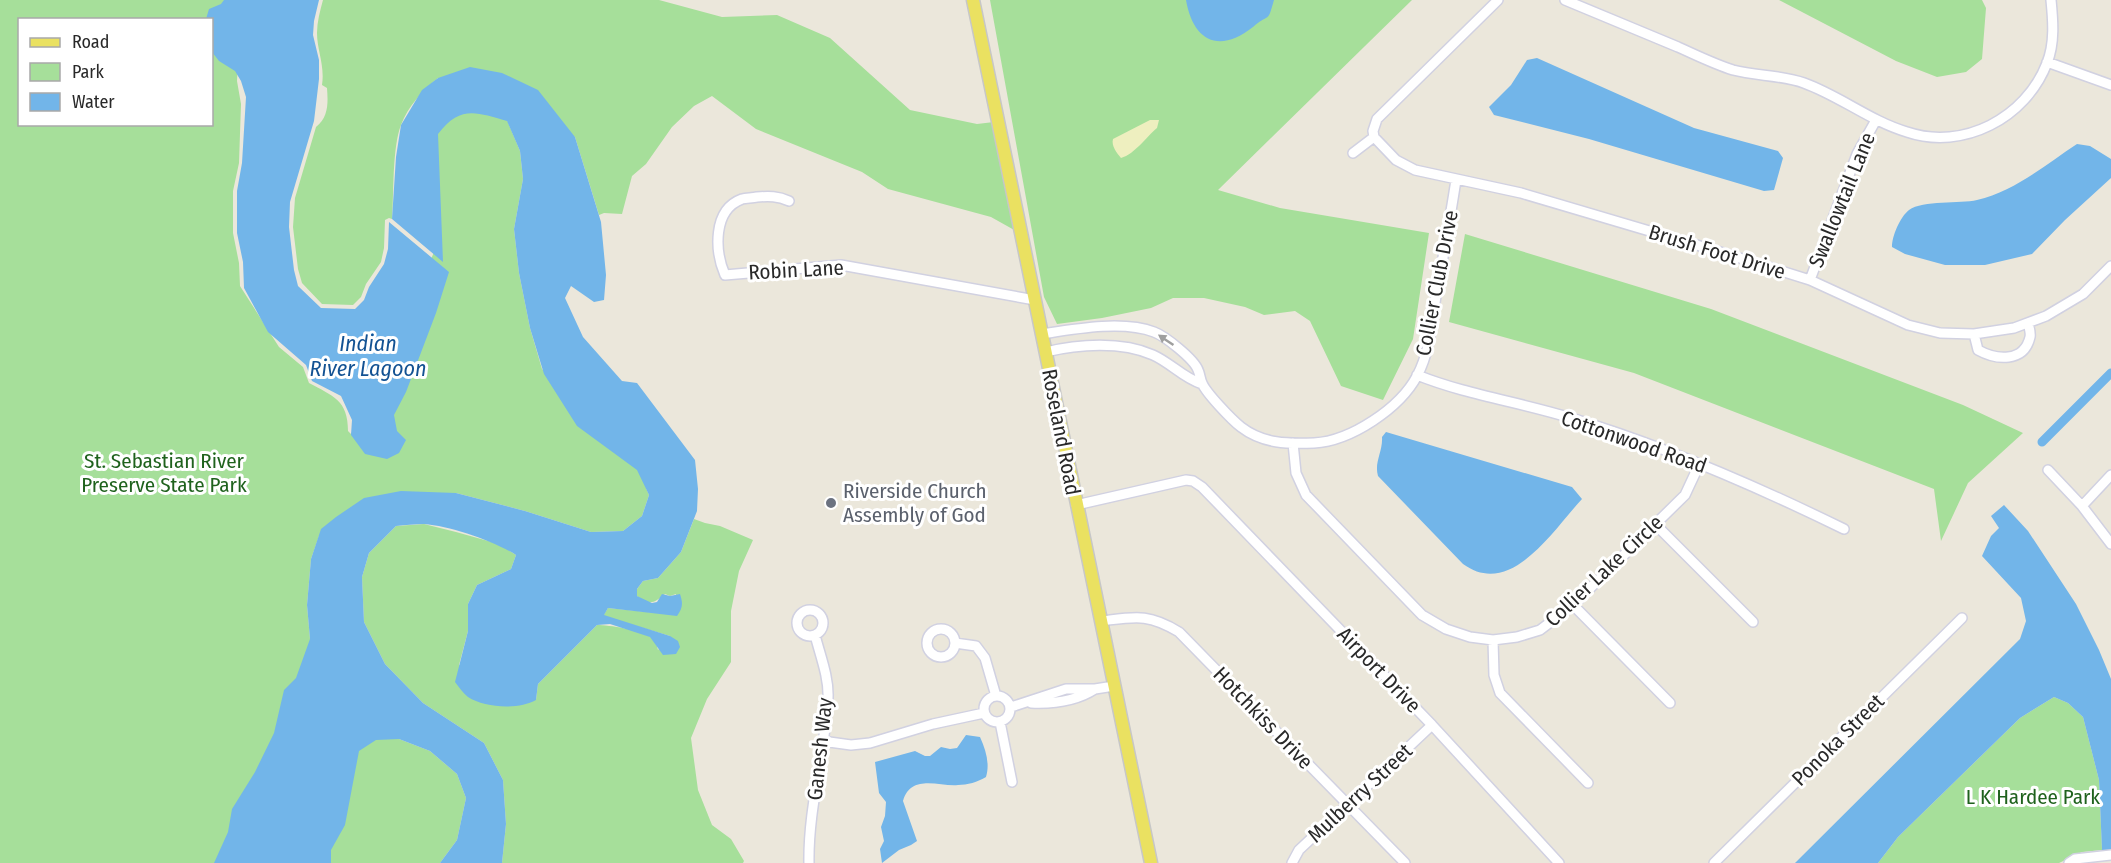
<svg xmlns="http://www.w3.org/2000/svg" width="2111" height="863" font-family="'Fira Sans Condensed',sans-serif">
  <style>
    .green { fill: #a6df9a; fill-rule: evenodd }
    .sand { fill: #eeefbf }
    .water { fill: #72b5e9 }
    .lines { fill: none; stroke-linecap: round; stroke-linejoin: round }
    .canal { stroke: #72b5e9; stroke-width: 9 }
    .minor-casing { stroke: #d1d1e1; stroke-width: 12 }
    .major-casing { stroke: #c7c7c7; stroke-width: 15 }
    .minor { stroke: #fff; stroke-width: 9 }
    .major { stroke: #eae161; stroke-width: 12 }
    .oneway { fill: #9f9f9f }
    .worship-dot { fill: #6b7280; stroke: #fff; stroke-width: 2 }
    .labels { text-anchor: middle; dominant-baseline: central; stroke-width: 6; stroke-linejoin: round; paint-order: stroke }
    .street-label { font-size: 21px; fill: #292929; stroke: #fff }
    .park-label { font-size: 21px; fill: #1f621d; stroke: #fff }
    .worship-label { font-size: 21px; fill: #5b616d; stroke: #fff; text-anchor: start }
    .water-label { font-size: 22px; font-style: italic; fill: #135293; stroke: #fff }
  </style>
  <rect width="100%" height="100%" fill="#ebe7db"/>
  <path class="green" d="M0,0H241L237,81L241,104L239,163L233,191V233L239,263L240,286L279,347L303,367L309,383C333,396 348,400 348,431L351,434L436,248V156L438,127L448,115L475,110L507,120L520,151L523,179L514,229L519,273L530,328L542,369L644,471L646,488L649,495L642,516L623,531L591,532L525,511L456,493L319,536L311,559L307,605L310,639L399,739L430,751L457,774L466,798L457,840L440,863H0ZM20,20H212V124H20Z
    M323,0H659L722,17L777,15L830,38L910,110L977,124L994,122L1016,231L991,217L888,189L862,172L756,129L712,96L694,106L672,127L646,164L632,176L622,214L604,213L599,215L575,137L438,78C423,90 408,106 401,125C392,148 394,194 392,219L389,218L385,220L384,248L381,262L366,284L361,297L353,305L322,304L302,283L298,269L293,227L295,198L316,127C329,117 328,102 327,88L322,85C325,66 317,50 317,33C317,22 320,11 323,0Z
    M990,0H1412L1218,190L1280,208L1429,233L1413,339L1383,400L1341,386L1310,321L1295,311L1264,315L1245,307L1204,298H1173L1151,308L1102,318L1057,324L1044,297Z
    M1779,0H1982L1986,8L1982,59L1966,72L1937,77L1896,61Z
    M1465,234L1711,309L1963,405L2023,433L1968,483L1941,541L1934,489L1634,373L1449,322Z
    M694,519L705,523L720,526L753,540L739,571L731,611V662L707,699L691,738L698,790L712,825L731,839L744,861L743,863H502L506,824L503,780L484,743L423,703L385,664L364,622L362,577L369,553L396,526L424,524L456,532L499,544L516,555L511,569L477,585L468,604V631L459,665L536,700L538,684L597,625C609,625 641,630 651,637C655,640 657,645 658,650L670,636L603,616L608,608L677,615L676,594L670,596L665,594C654,603 650,606 637,596V589L643,581L658,578L681,552Z
    M2054,697L2068,703L2083,717L2099,780L2102,850L2082,852L2059,863H1878L1898,837L2020,718Z"/>
  <path class="sand" d="M1150,120H1159L1157,128C1146,137 1135,154 1121,158C1117,153 1111,146 1113,139Z"/>
  <path class="water" d="M224,0H319L314,21L313,35L319,60V79L314,121L290,202L289,227L294,270L298,286L321,308L355,309L364,300L369,287L384,264L388,249L389,222L449,272L436,313L406,392L394,415L397,431L406,440L399,453L387,459L365,454L351,435L352,420L341,396L312,381L306,365L268,332L244,288L243,262L237,233V191L242,163L246,97L241,81L235,71L219,61L212,52V20L206,19L209,9L221,4Z
    M1186,0H1274C1267,25 1270,12 1253,27C1219,54 1193,41 1186,0Z
    M1537,58L1694,128L1778,151L1783,158L1774,190L1764,191L1589,139L1494,115L1489,107L1511,85L1527,60Z
    M470,67L502,73L538,90L575,137L601,222L606,275L604,300L594,302L571,286L565,298L583,337L622,381L637,383L695,460L698,489L697,511L681,552L658,578L643,581L637,589V596L652,603L657,602L662,594L670,596L680,594C683,603 683,608 677,616L608,608L604,615L670,636L678,641L680,647L676,654L663,655L650,637L610,624L597,625L538,684L536,700C518,710 485,708 468,697C463,693 459,687 455,682L468,631V604L477,585L511,569L516,555C494,541 450,526 424,524C415,524 405,525 396,526L369,553L362,577L364,622L385,664L423,703L484,743L503,780L506,824L502,863H440L457,840L466,798L457,774L430,751L399,739L376,740L359,751L345,825L331,850V863H214L228,832L232,809L255,772L274,733L284,690L296,678L310,639L307,605L311,559L321,529L336,517L364,498L401,491L456,493L525,511L591,532L623,531L642,516L649,495L637,470L577,426L544,374L530,328L519,273L514,229L523,179L520,151L507,121C476,112 460,105 438,134L443,262L392,219L396,157L401,125L422,90L438,78Z
    M2077,144L2090,146L2111,159V178L2065,220L2032,254L1985,265H1945L1905,254L1892,247C1892,236 1900,217 1909,210C1923,200 1960,204 1977,200C2015,191 2045,165 2077,144Z
    M1386,432L1572,487L1582,499C1553,530 1511,599 1463,564L1378,476C1374,462 1383,452 1382,437Z
    M2004,505L2028,531L2076,604L2099,650L2111,679V850H2102L2099,780L2083,717L2068,703L2054,697L2020,718L1898,837L1878,863H1795L2020,639L2026,621L2021,598L1982,556L1991,536L1999,528L1991,516Z
    M966,735L980,737C986,750 990,764 986,777C978,782 967,785 958,785C940,787 911,773 903,801L917,841L911,845L899,850L882,863L880,849L884,841L881,827L885,816L886,802L879,793L875,762L915,751L925,756H930L941,747L950,749L957,748Z"/>
  <g class="lines">
    <path class="canal" d="M2042,442L2111,373"/>
    <g class="minor-casing">
      <path id="minor" d="M1498,0L1377,119L1373,131L1374,137L1396,160L1415,170L1521,193L1717,251L1810,280L1908,325L1940,333L1974,334L2014,328L2046,316L2083,294L2111,266
        M1565,0C1603,16 1640,31 1678,47C1696,55 1714,64 1733,70C1756,76 1782,75 1804,83C1840,96 1870,121 1907,132C1963,151 2026,118 2047,63C2055,43 2053,20 2051,0
        M2047,62L2111,85
        M1353,153L1374,137
        M789,201C778,196 769,196 757,197C752,198 746,198 742,199C712,210 715,252 725,275L841,265L1035,300
        M1810,280L1857,154L1876,120
        M1042,334C1074,329 1123,320 1154,332C1165,336 1194,359 1198,370C1200,374 1200,379 1202,383C1206,393 1232,420 1241,427C1263,444 1288,444 1314,443C1351,441 1400,408 1417,376C1430,352 1432,322 1436,296C1443,258 1450,219 1456,180
        M1974,334L1978,350C1996,360 2024,363 2030,337C2031,333 2029,327 2028,323
        M1046,352C1078,344 1122,341 1153,355C1171,363 1183,378 1202,384
        M1417,375C1467,395 1520,402 1571,418C1665,446 1756,486 1844,529
        M1293,443L1296,473L1306,495L1422,615L1446,629L1470,637L1493,640L1517,637L1540,630L1573,605L1685,495L1699,465
        M2048,470L2082,506L2111,544
        M1076,505L1186,480L1193,481L1202,487L1432,725L1559,863
        M2082,506L2111,475
        M1655,524L1753,622
        M1573,605L1670,703
        M797 623a13 13 0 1 1 26 0a13 13 0 1 1-26 0Z
        M1101,621C1135,617 1148,613 1179,632L1405,863
        M927 643a14 14 0 1 1 28 0a14 14 0 1 1-28 0Z
        M1493,640L1494,675L1500,693L1588,783
        M955,643L976,646L985,658L996,696
        M984 709a13 13 0 1 1 26 0a13 13 0 1 1-26 0Z
        M1031,703C1053,704 1075,702 1095,689
        M1011,707L1066,689H1095L1114,686
        M1000,722L1012,782
        M822,741L851,745L870,743L933,724L984,713
        M809,863C808,808 825,753 828,698C829,677 820,655 815,635
        M1292,863L1299,850L1432,725
        M1714,863L1962,618
        M2069,863L2075,859L2111,855"/>
    </g>
    <g class="major-casing">
      <path id="major" d="M973,0L1151,863"/>
    </g>
    <use href="#minor" class="minor"/>
    <use href="#major" class="major"/>
  </g>
  <defs><path id="oneway-solid" d="M-6-.8H1V-3.2L6.5 0L1 3.2V.8H-6Z" transform="scale(1.5)"/></defs>
  <use class="oneway" href="#oneway-solid" transform="translate(1166 340) rotate(-146)"/>
  <circle class="worship-dot" cx="831" cy="503" r="6"/>
  <g class="labels">
    <g class="street-label">
      <text transform="translate(1842 200) rotate(-68)">Swallowtail Lane</text>
      <text transform="translate(1717 252) rotate(17)">Brush Foot Drive</text>
      <text transform="translate(796 270) rotate(-3)">Robin Lane</text>
      <text transform="translate(1437 283) rotate(-79)">Collier Club Drive</text>
      <text transform="translate(1061 432) rotate(79)">Roseland Road</text>
      <text transform="translate(1634 442) rotate(19)">Cottonwood Road</text>
      <text transform="translate(1604 571) rotate(-43)">Collier Lake Circle</text>
      <text transform="translate(1379 670) rotate(46)">Airport Drive</text>
      <text transform="translate(1263 718) rotate(46)">Hotchkiss Drive</text>
      <text transform="translate(1838 740) rotate(-45)">Ponoka Street</text>
      <text transform="translate(820 749) rotate(-84)">Ganesh Way</text>
      <text transform="translate(1360 793) rotate(-43)">Mulberry Street</text>
    </g>
    <g class="park-label">
      <text x="164" y="461">St. Sebastian River<tspan x="164" dy="24">Preserve State Park</tspan></text>
      <text x="2033" y="797">L K Hardee Park</text>
    </g>
    <g class="worship-label">
      <text x="843" y="491">Riverside Church<tspan x="843" dy="24">Assembly of God</tspan></text>
    </g>
    <g class="water-label">
      <text x="368" y="343">Indian<tspan x="368" dy="25">River Lagoon</tspan></text>
    </g>
  </g>
  <rect x="18" y="18" width="195" height="108" fill="#ffffff" stroke="#a9a9a9" stroke-width="1.5"/>
  <rect x="30" y="38" width="30" height="9" fill="#eae161" stroke="#a9a9a9" stroke-width="1.5"/>
  <text x="72" y="48" font-size="18" fill="#292929">Road</text>
  <rect x="30" y="63" width="30" height="18" fill="#a6df9a" stroke="#a9a9a9" stroke-width="1.5"/>
  <text x="72" y="78" font-size="18" fill="#292929">Park</text>
  <rect x="30" y="93" width="30" height="18" fill="#72b5e9" stroke="#a9a9a9" stroke-width="1.5"/>
  <text x="72" y="108" font-size="18" fill="#292929">Water</text>
</svg>
